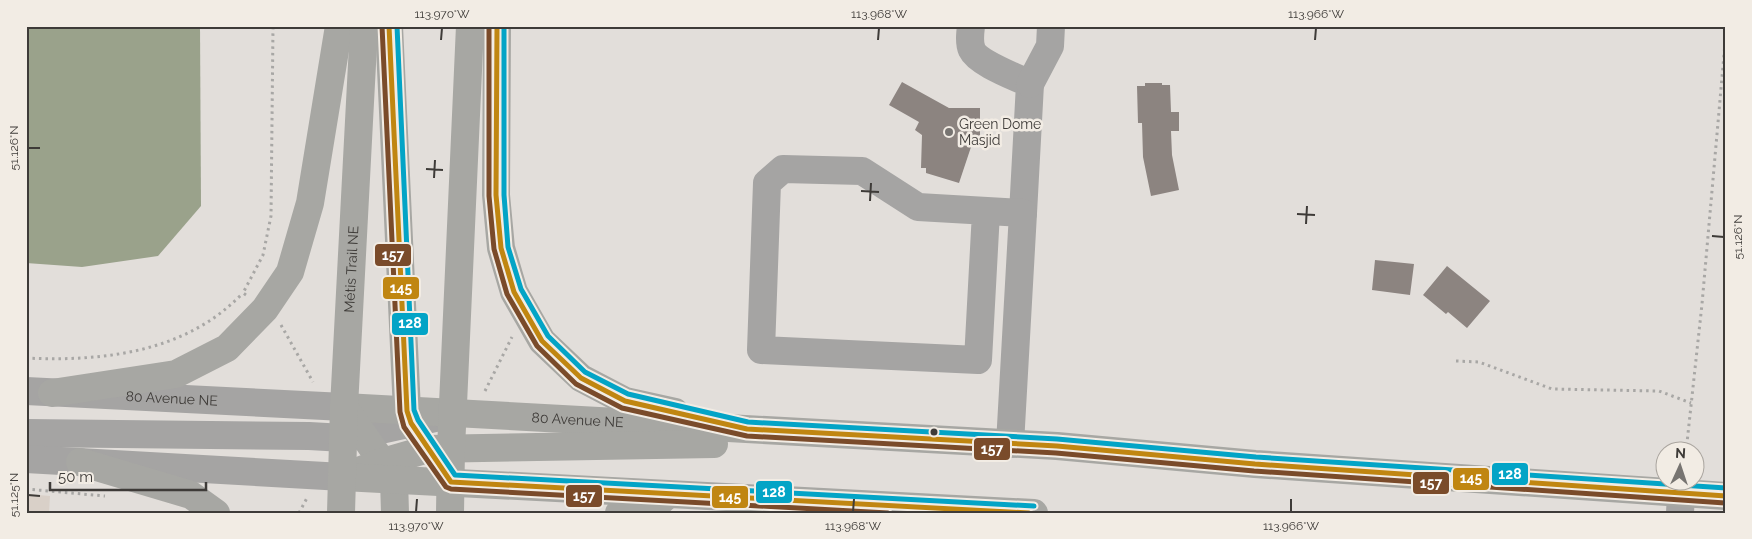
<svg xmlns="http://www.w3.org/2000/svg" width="1752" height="539" font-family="Raleway,sans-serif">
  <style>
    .built { fill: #d9d0c8 }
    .water { fill: #9aa28b }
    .building { fill: #8c8480 }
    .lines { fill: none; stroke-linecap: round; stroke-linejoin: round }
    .path { stroke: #a8a7a5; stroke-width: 3; stroke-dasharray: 2.5 4; stroke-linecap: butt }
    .minor { stroke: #a5a4a3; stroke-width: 28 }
    .major { stroke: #a7a7a3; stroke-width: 28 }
    .bus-1-casing { stroke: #f2ece4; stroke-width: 9 }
    .bus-2-casing { stroke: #f2ece4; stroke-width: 9 }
    .bus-3-casing { stroke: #f2ece4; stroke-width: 9 }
    .bus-1 { stroke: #c08611; stroke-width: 5 }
    .bus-2 { stroke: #7a4b2a; stroke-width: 5 }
    .bus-3 { stroke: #03a4c6; stroke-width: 5 }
    .ticks { fill: none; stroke: #3e3b38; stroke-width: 2 }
    .poi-dot { fill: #777471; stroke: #f2ece4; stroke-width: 2 }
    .bus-dot { fill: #3e3b38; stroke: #f2ece4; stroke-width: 2 }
    .labels { text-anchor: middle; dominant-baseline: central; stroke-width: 5; stroke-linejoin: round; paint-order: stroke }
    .poi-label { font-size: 14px; fill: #3e3b38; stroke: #f2ece4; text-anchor: start }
    .street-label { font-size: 14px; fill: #3e3b38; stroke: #f2ece4 }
    .line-badge { stroke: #f2ece4; stroke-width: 2 }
    .badge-label { font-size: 14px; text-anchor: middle; font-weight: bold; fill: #fff }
    .neatline { fill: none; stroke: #3e3b38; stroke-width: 2 }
    .ticks-label { font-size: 12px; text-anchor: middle; fill: #3e3b38 }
  </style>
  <rect width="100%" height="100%" fill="#e2deda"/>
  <path class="built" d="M26,494L50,496L49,513H26Z"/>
  <path class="water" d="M26,26H200L201,206L158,256L82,267L26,263Z"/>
  <path class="building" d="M902,82L949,108H980V136L975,135L959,183L926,173V168H921L922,135L915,130L919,122L889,105Z
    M1145,83H1162V85H1170L1171,112H1179V131H1171L1172,155L1179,190L1151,196L1143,157L1142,123H1138L1137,86H1145Z
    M1375,260L1414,264L1410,295L1372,290Z
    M1447,266L1490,301L1467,328L1448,312L1446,314L1423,295Z"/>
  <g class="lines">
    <path class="path" d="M246,295L243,293L263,255L271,216L273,26
      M281,325L313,382
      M26,358C84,361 150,356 201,326C217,317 230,306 243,293
      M1456,361L1479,362L1552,389L1659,391L1691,403
      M485,391L512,337
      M1686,452L1702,304L1726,32
      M26,489L105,496
      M299,513L307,498"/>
    <g class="minor">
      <path d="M971,26C970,34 969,43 972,50C978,63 1016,77 1030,84L1023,213"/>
      <path d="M1030,84L1050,46L1051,26"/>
      <path d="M986,212L978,360L761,350L767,183L783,169L862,171L918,207L1023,213L1010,444"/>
      <path id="s1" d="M26,391L344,407"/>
      <path d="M26,433L309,436L344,438L435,418"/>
      <path d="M26,459L343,477"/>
      <path d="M1680,513L1681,494"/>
    </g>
    <g class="major">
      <path d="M389,26L407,411L414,428"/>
      <path d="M497,26L496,195L501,248L514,292L542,341L581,378L625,401L675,412"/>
      <path d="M52,393L176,374L227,348L265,309L290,272L310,203L339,26"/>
      <path id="s2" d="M344,407L1057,446L1255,464L1726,496"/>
      <path d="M344,407L394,479L395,513"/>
      <path d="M80,462L191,495L216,513"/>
      <path d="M356,472L383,462L428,449L714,444"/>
      <path d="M343,477L1034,513"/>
      <path id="s3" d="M341,513L344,407L364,26"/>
      <path d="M450,513L451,449L470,26"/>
      <path d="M619,513L663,499"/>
    </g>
    <g class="bus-1-casing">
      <path id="bus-1" d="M389,26L407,411L411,423L451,482L1029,513
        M497,26L496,195L501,248L514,292L542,341L581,378L625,401L747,429L1057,446L1255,464L1726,496"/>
    </g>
    <g class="bus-2-casing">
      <path id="bus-2" d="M382,26L400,412L404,427L446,487L451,489L888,513
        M489,26V196L494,249L507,294L537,346L576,384L622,408L747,436L1056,453L1254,471L1725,503"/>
    </g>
    <g class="bus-3-casing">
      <path id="bus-3" d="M397,26L414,410L418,420L455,475L1034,506
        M504,26V195L508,247L521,289L548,336L585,372L628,394L748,422L1057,439L1256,457L1726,488"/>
    </g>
    <use href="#bus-1" class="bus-1"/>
    <use href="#bus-2" class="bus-2"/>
    <use href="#bus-3" class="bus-3"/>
  </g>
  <path class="ticks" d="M441,40L442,28M878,40L879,28M1315,40L1316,28M28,148H40M426,169L443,170M434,178L435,160M861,191L879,192M870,201L871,183M1297,214L1315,215M1306,224L1307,206M1712,236L1724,237M28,495L40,496M416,512L417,499M853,512L854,499M1291,512V499"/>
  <circle class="poi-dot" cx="949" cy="132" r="5"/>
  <circle class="bus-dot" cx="934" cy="432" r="4.5"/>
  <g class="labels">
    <g class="poi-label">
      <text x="959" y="124">Green Dome<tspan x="959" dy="16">Masjid</tspan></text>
    </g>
    <g class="street-label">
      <text stroke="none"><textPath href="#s3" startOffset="244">Métis Trail NE</textPath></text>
      <text stroke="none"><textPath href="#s1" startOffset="146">80 Avenue NE</textPath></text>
      <text stroke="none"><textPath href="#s2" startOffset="234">80 Avenue NE</textPath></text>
    </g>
  </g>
  <g class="line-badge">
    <rect x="374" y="243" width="38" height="24" rx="5" fill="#7a4b2a"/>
    <rect x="382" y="276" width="38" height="24" rx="5" fill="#c08611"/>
    <rect x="391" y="312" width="38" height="24" rx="5" fill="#03a4c6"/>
    <rect x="973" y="437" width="38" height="24" rx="5" fill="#7a4b2a"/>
    <rect x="1491" y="462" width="38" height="24" rx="5" fill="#03a4c6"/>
    <rect x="1452" y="467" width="38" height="24" rx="5" fill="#c08611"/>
    <rect x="1412" y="471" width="38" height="24" rx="5" fill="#7a4b2a"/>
    <rect x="755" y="480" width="38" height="24" rx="5" fill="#03a4c6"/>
    <rect x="565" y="484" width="38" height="24" rx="5" fill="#7a4b2a"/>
    <rect x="711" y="485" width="38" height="24" rx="5" fill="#c08611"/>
  </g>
  <g class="badge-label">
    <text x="393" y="260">157</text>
    <text x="401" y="293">145</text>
    <text x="410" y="328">128</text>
    <text x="992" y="454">157</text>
    <text x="1510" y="479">128</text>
    <text x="1471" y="483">145</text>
    <text x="1431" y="488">157</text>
    <text x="774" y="497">128</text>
    <text x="584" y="501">157</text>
    <text x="730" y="502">145</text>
  </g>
  <rect width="1752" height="539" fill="none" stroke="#f2ece4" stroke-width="55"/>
  <g transform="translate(1680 466) rotate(3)"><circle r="24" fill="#f2ece4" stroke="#aaa59f"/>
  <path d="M0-4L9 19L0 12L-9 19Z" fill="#777471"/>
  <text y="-8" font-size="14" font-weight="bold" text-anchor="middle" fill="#3e3b38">N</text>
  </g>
  <path d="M50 482v8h156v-8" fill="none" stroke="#3e3b38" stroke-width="2.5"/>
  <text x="58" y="482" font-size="15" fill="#3e3b38" stroke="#f2ece4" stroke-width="4" paint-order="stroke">50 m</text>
  <rect x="28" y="28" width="1696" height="484" class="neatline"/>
  <g class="ticks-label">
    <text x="442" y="18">113.970°W</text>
    <text x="879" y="18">113.968°W</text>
    <text x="1316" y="18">113.966°W</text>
    <text transform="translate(14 148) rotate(-90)" y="4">51.126°N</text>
    <text transform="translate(1738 237) rotate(-90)" y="4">51.126°N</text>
    <text transform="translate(14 495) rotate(-90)" y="4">51.125°N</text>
    <text x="416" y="530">113.970°W</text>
    <text x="853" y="530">113.968°W</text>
    <text x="1291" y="530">113.966°W</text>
  </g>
</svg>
